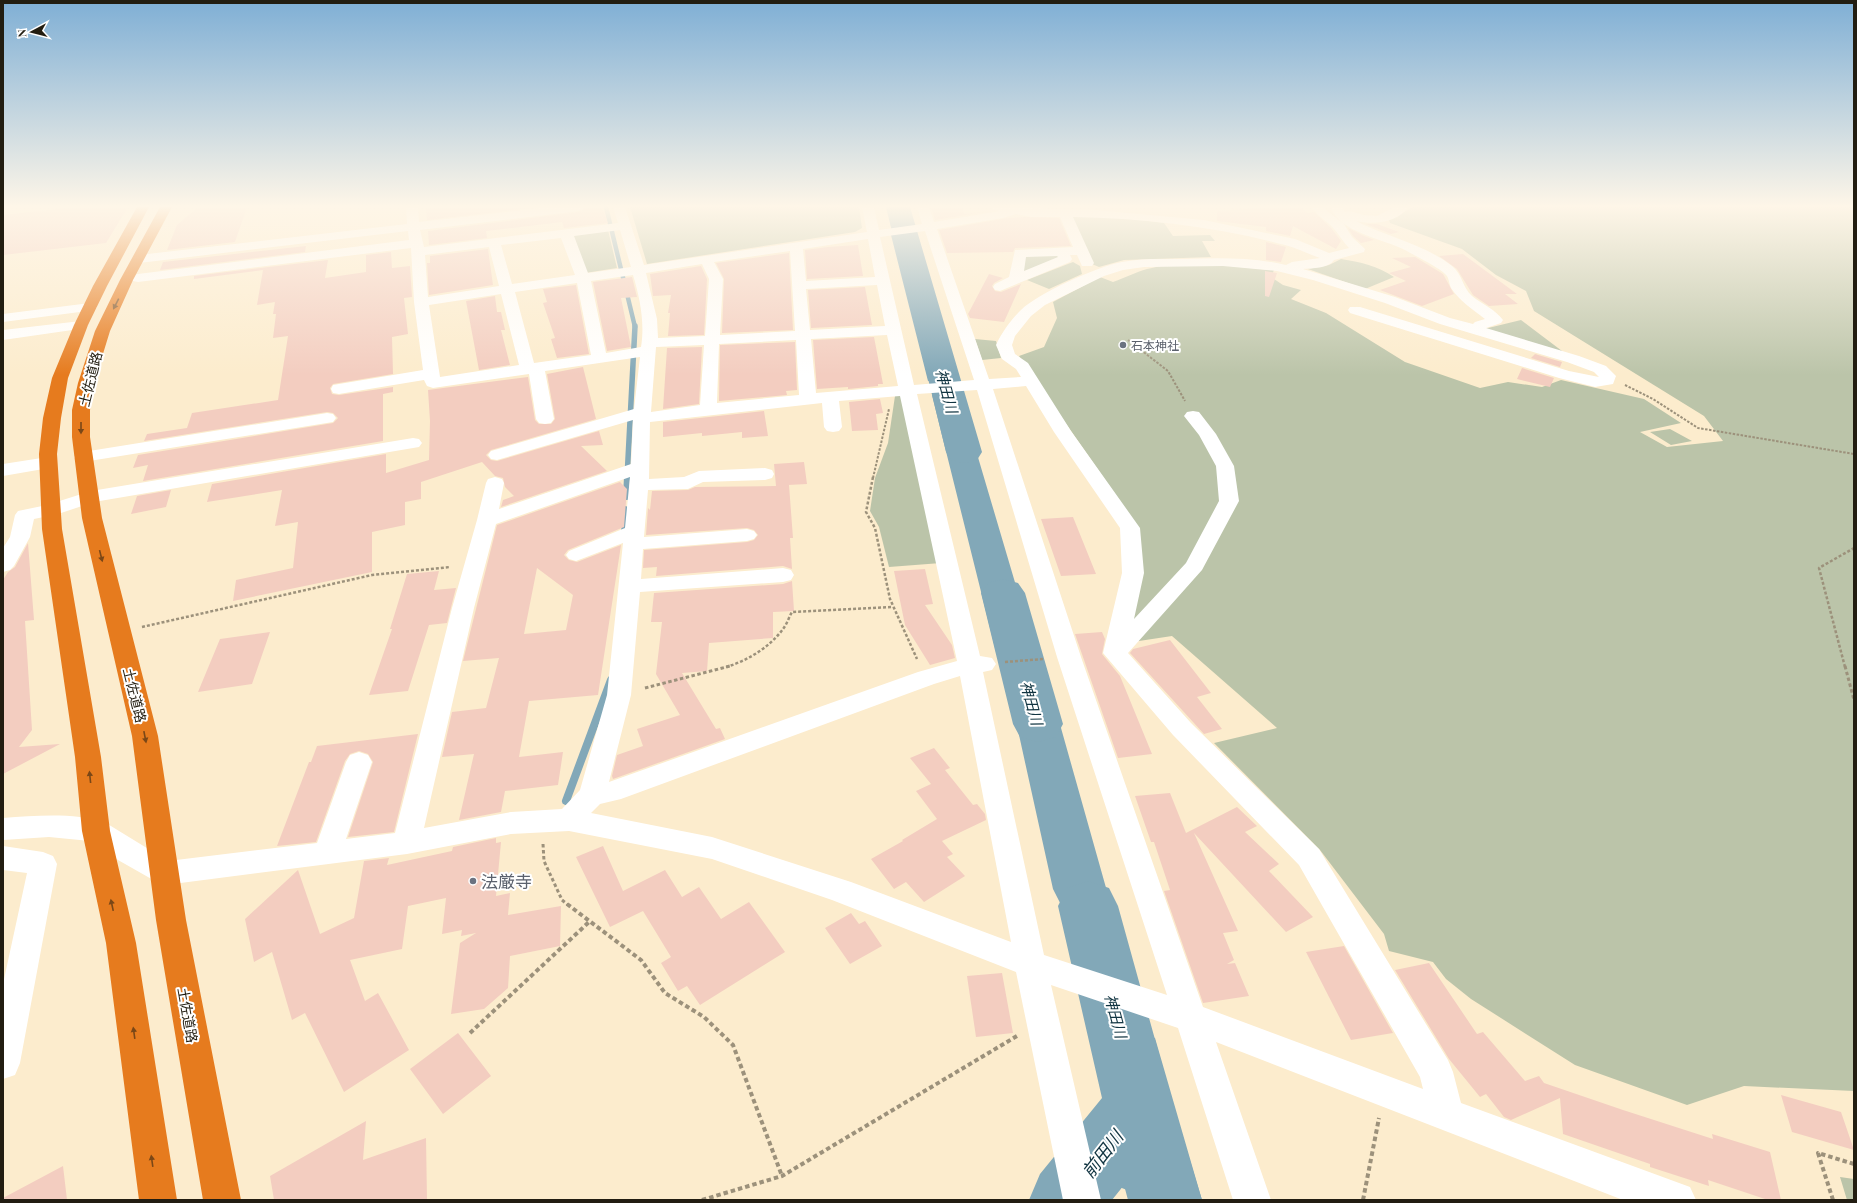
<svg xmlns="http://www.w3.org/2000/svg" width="1857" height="1203" font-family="'Playfair Display','Noto Sans JP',serif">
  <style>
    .green { fill: #bbc4a9 }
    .water { fill: #82a8b8 }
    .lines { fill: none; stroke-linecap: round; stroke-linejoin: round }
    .stream-far3 { stroke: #82a8b8; stroke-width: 4.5 }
    .stream-far2 { stroke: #82a8b8; stroke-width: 5.5 }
    .stream-far1 { stroke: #82a8b8; stroke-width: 6 }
    .stream { stroke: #82a8b8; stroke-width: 8 }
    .river { fill: #82a8b8; fill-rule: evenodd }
    .building { fill: #f3cdc0; fill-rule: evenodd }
    .path-far3 { stroke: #9c917b; stroke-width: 2; stroke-dasharray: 2.5 1.5; stroke-linecap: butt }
    .path-far2 { stroke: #9c917b; stroke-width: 2.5; stroke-dasharray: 3 2; stroke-linecap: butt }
    .path-far1 { stroke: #9c917b; stroke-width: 3; stroke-dasharray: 3.5 2.5; stroke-linecap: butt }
    .path { stroke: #9c917b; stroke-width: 4; stroke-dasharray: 4.5 3; stroke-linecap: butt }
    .minor { fill: #fff; fill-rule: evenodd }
    .highway { fill: #e67b1e; fill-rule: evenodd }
    .oneway { fill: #7a4717 }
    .worship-dot { fill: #6b7280; stroke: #fff; stroke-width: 1.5 }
    .labels { text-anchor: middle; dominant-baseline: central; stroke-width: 4; stroke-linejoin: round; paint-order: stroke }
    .far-worship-label { font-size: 12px; fill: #5b616d; stroke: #fff; text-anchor: start }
    .street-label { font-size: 14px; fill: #221d11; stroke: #fff }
    .water-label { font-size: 15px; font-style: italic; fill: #123542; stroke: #fff }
    .near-worship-label { font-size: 17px; fill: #5b616d; stroke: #fff; text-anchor: start }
    .near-water-label { font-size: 18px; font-style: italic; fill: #123542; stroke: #fff }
  </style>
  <rect width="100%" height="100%" fill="#fceccd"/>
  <path class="green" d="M630,207H859L862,228L855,232L647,264Z
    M1413,207H1854V1091L1744,1086L1687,1105L1575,1065L1471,999L1446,979L1433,962L1389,951L1384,934L1320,850L1214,743L1277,728L1172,636L1139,641L1126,630L1137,526L1019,356L1044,347L1057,318L1053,302L1100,277L1113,282C1124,278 1136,272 1147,269C1183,259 1237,267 1274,270L1271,277L1283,285L1301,290L1291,299L1326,313L1405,362L1480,388L1508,382L1542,387L1561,380L1644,399L1681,423L1640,432L1667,447L1723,441L1704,416L1534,311L1526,291L1496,275L1462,249L1390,223L1389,220Z
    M1070,216H1105L1164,223L1173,236L1210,235L1215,241H1202L1211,257L1124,260L1099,267L1092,264Z
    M608,230L617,268L585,273L570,235Z
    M1059,253L1061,259L1022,273L1026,254Z
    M1341,259C1360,262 1378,266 1394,277L1365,289L1308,269L1329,265Z
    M1073,262L1080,266L1082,274L1049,289L1027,280Z
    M1521,320L1562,351L1552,350L1484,329Z
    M975,339L996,341L1001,358L982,360Z
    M895,396H903L941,563L889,567L879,527L870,511L875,478L888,443Z
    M1670,429L1692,441L1671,445L1650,432Z
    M1840,1177L1854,1179V1200H1847Z"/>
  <path class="water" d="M887,207H906L910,223L891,226Z
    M912,232L956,380L928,381L891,235Z
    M959,393L1035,650L996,652L932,395Z
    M1043,664L1130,973L1089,960L1053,889L1004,667Z
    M1097,1019L1155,1038L1202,1200H1131L1127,1190L1101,1180L1087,1126L1108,1120Z"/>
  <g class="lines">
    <path class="stream-far3" d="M606,207L635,327"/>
    <path class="stream-far2" d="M627,478L635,326"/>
    <path class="stream-far1" d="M626,497L627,477
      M624,537L625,509"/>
    <path class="stream" d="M566,801L611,680"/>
    <path class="river" d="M886,207H910L982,452L977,460L964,463L951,460L946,452Z
      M1003,579L1018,583L1025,593L1063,724L1056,737L1038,742L1020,737L1013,724L981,593L988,583Z
      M1088,881L1109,888L1118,906L1174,1108L1202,1200H1128L1124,1185L1112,1200H1029L1040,1174L1102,1098L1058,906L1067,888Z"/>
  </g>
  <path class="building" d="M77,207H128L106,243L3,255V215Z
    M198,207H247L235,242L167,250L177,225Z
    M426,207H537L427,220Z
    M602,207L608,223L564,228L562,222L486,231L487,238L429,245L428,231L579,212L584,209Z
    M931,207H962L965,214L990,211L935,220Z
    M1259,207H1300L1307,213L1314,212L1331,228L1341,241L1336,249L1293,226L1290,236L1266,231V227L1217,221V211L1261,208Z
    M1025,217L1059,218L1071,246L1015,248L1013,252L947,253L939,230L1008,218Z
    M1366,224H1377L1399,232L1391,234Z
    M1348,228L1362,235L1374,240L1361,243L1353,236Z
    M1266,242L1286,247L1281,262L1266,260Z
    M858,245L863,276L807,279L805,250L828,247Z
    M306,246L305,252L160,270L163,262Z
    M488,249L493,285L429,295L427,263H430V256Z
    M391,252L392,268L410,266L412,297L404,298L408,334L392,337L393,374L333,384L330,388L332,394L339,395L393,387V392L383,394V441L143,481L148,465L133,468L138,455L333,423L338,418L333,413L327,412L144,441L147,434L187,428L192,413L278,400L288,336L273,338L276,314H273L275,302L257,305L263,270L194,279V276L328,260L325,278L366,272V255Z
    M789,253L793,330L722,333L724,279L716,263Z
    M1463,254L1517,294H1505L1518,304L1489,306L1473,295L1457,269L1439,256Z
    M1415,257L1443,274L1454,294L1422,306L1380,290L1406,281L1389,273L1411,267L1392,258Z
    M701,266L707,279L704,335L668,336L670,313H668L671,295L653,296L650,274Z
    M1265,271L1277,273L1269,297L1265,296Z
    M989,274L1003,278L994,283L992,286L995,291L1001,292L1021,284L1004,322L970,318L968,314Z
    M632,277L637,297L621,298L631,347L607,351L593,282Z
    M576,285L589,354L557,358L551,339L555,338L543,303L547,302L543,289Z
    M865,287L872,325L811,328L808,290Z
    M495,296L497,312H501L505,330H501L510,365L479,370L466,301Z
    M874,337L883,384H878V386L848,389V387L817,389L813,340Z
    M795,342L797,390L786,391L787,395L719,401L720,345Z
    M702,347L699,404L663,409L667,348Z
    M1535,354L1555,360L1562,362L1560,367L1531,358Z
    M583,367L596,419L491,450L486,455L491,460L497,461L599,431L603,445L581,446L607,471L501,507L503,500L514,496L505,487L503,478L495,476L482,462L421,482V499L405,502V525L372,532V572L233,601L236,580L293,568L298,522L275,526L282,490L207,502L212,484L386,454V473L429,460L430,421L428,390L528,377L535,420L539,424H551L555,419L547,374Z
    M1522,368L1554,378L1550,387L1517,379Z
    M880,399L883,413L876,414L878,430L852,431L849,402Z
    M764,411L768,436L742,438V432L702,436V433L663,437V422Z
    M804,462L807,484L788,485H789L793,538H790L792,569L783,566L656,576L657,567L643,568L644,550L747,542L754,540L758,535L754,530L747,528L646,535L648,508L650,510L652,491L688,490L695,487L776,486L774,464Z
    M620,482L627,489L624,527L568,550L564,555L569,560L577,562L621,545L598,695L529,701L519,757L563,752L558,785L505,791L501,812L459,820L474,754L442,757L452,712L486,708L499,658L463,661L497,525ZM537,568L573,595L566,630L524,634Z
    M171,490L166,507L131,514L137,496Z
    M1073,517L1096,574L1061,576L1041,519Z
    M28,543L34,620L25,621L32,730L19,747L60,744L3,774V580L8,572L15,567Z
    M925,569L933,604L925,605L952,645L955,658L930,665L905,625L894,571Z
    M439,571L434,590L456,588L447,623L429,625L408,691L369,695L392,629H390L407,574Z
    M792,581L794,611L773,612V638L709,643L707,671L682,673L716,729L720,728L725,739L613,779L612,776L617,755L643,746L637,729L680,715L656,674L662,622H651L654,593L783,584Z
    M270,632L252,684L198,692L220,639Z
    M1102,632L1105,639L1102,654L1120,676L1152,754L1118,758L1075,634Z
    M1170,640L1211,693L1197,697L1222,729L1204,734L1130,653L1133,649Z
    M418,734L394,832L348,837L373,762L368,754L359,751L350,754L345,761L316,842L277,846L309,762H311L317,746Z
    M934,748L950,768L945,770L973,805L977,804L985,814L986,820L942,841L953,854L947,857L965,876L924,902L906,882L894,889L871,859L903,841L902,840L937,819L916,791L931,784L910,758Z
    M1170,793L1186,833L1237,807L1257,826L1245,832L1279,864L1269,871L1313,917L1286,932L1194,833L1238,931L1223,933L1234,960L1227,964L1235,963L1249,996L1203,1003L1164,891L1170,890L1154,842H1151L1135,796Z
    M496,838V843L501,842L496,896L510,893L508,915L561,906L560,946L510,956L508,988L484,1009L451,1014L460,943L476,933L461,936L462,930L442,934L446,898L408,906L402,949L350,960L365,1001L378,993L409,1050L344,1092L305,1013L292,1020L272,952L254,962L245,919L298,870L320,934L354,918L364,861L389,858L387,865L452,851L453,847Z
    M603,846L623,891L665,870L682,897L699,887L721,919L749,902L785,952L700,1005L687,986L678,991L661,963L671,957L643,911L610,927L576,857Z
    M851,913L859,924L865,921L882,946L850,964L825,928Z
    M1344,946L1393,1033L1351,1040L1306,952Z
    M1429,963L1477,1034L1483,1032L1525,1081L1539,1076L1544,1083L1623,1110L1713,1139L1712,1134L1770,1152L1781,1200H1768L1708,1180L1709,1186L1650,1167V1164L1563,1134L1560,1098L1511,1120L1504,1117L1486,1094L1480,1097L1449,1059L1395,970Z
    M1002,973L1013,1033L976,1037L967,976Z
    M458,1033L491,1076L443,1114L410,1069Z
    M1781,1095L1841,1112L1854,1150L1792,1132Z
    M366,1121L363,1160L426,1138L427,1200H274L270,1176Z
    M63,1166L67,1200H3V1198Z"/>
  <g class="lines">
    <path class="path-far3" d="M1128,340L1168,371L1185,401
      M1625,385L1653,399L1698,428L1854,454
      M873,478L889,409"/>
    <path class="path-far2" d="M873,477L866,512L875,528L890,599L917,659
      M142,627L372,575L450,567
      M1005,662L1044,659
      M726,667C747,661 770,647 783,629C787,624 789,617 792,612L893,607
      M1845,667L1819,568L1854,548"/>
    <path class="path-far1" d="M1845,666L1854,700
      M645,688L730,666
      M543,844L544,861L562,900L568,905"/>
    <path class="path" d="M567,904L641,960L665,993L704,1017L733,1045L782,1176
      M470,1033L589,922
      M702,1200L782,1176L1017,1036
      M1363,1200L1379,1118
      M1833,1200L1818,1153L1854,1164"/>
    <path class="minor" d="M406,207H418L419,222L549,207H585L579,211L420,230L424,247L618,223L613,207H625L644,265L867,232L862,207H874L879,230L922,224L917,207H929L934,222L1000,211L994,210L992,207L1095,210L1204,220L1295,239L1329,253L1349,248C1343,242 1340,236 1335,230C1328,221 1318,217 1312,207H1324L1326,210L1344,224L1352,237L1365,249L1364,252L1334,260C1328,269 1312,268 1303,269L1395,297L1450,318L1473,324L1475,322L1485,319C1472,309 1460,301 1451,288C1449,284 1449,279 1447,276C1441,268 1415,256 1405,250C1384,239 1338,232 1331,207H1343L1345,212L1349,211L1364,215L1377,216L1394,207H1408C1398,223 1372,225 1356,221C1387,237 1424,244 1452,266C1463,275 1462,287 1472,296C1482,304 1496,310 1503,320L1501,323L1486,328L1579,356L1606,366L1616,376L1613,384L1595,387L1559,378L1350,313L1348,310L1350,307H1360L1569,371L1599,377L1594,372L1567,362L1440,324L1385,303L1313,280L1277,271L1223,266L1144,267L1123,270L1104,276L1045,305L1031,316L1015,336L1012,345L1015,354L1028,363L1071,431L1140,528L1144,573L1134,619L1186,563L1219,501L1216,466L1199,435L1184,416L1187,412L1193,411L1199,412L1216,434L1234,466L1239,501L1202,570L1128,653L1191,723L1319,849L1448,1060L1453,1072L1461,1103L1690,1187L1696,1200H1623L1216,1042L1271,1200H1233L1178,1028L1051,985L1101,1200H1063L1016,972L832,900L712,859L569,831L511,834L407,854L165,885L155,881L118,860L90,841L49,837L3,840V818C37,816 73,812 106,823L168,861L317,843L346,762L350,755L359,752L368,755L372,762L346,839L395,833L452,608L477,520L486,483L488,479L495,477L502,479L504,483L499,509L631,464L633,420L497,460L491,459L488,455L491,451L634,409L640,357L545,371L554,419L551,423L545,424L539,423L536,419L529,374L433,388L427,386L424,380L339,394L333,393L331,389L333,385L423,370L414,302L411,248L138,282L133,281L131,278L133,275L138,274L409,240L408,231L139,263L134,262L132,259L134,256L139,255L407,224ZM1016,214L1031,217H1060L1073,247L1015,250L1009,277L995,284L993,287L995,290L1000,291L1070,262L1072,259L1070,255H1077L1082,266H1092L1094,263L1073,217C1143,218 1218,227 1285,245C1297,248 1308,254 1320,258L1292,262L1286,265C1253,257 1217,258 1183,259C1162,259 1142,258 1122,262C1098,266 1037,294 1021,310C1011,320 1002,332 996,345L1002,359L1016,369L1021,377L989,379L937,229L1003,218ZM620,230L631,267L588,273L574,236ZM925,231L974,380L914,385L880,237ZM561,238L575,275L512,284L501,245ZM868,239L875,277L806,281L803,249ZM489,247L499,286L428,297L425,255ZM790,251L795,331L720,335L723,279L714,262ZM1057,256L1058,257L1024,271L1026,257ZM702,264L709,279L705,336L658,338L657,319L646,273ZM633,275C640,298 645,323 641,347L606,353L591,281ZM577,283L591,355L534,363L515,292ZM877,285L885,326L810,330L806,289ZM501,294L519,365L440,377L429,305ZM887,335L898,386L816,393L811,339ZM796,340L799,395L717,403L719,344ZM704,345L700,405L651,412L656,347ZM1026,386L1054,432L1120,528L1122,573L1103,653L1173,735L1299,865L1420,1077L1423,1089L1203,1007L1081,657L993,389ZM977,390L1057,657L1167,995L1044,955L983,672L992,670L996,664L992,658L980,656L917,394ZM900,396L957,661L918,672L609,782L631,695L640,592L783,582L791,580L794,575L791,570L783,568L641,579L643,549L747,541L754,539L757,535L754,531L747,529L644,537L648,490L688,489L703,482L765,480L772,478L774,474L772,470L765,468L699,471L684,477L649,479L650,422L822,403L824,427L827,431L833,432L839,431L842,427L839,401ZM630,477L625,528L569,551L566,555L569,559L576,561L623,543L607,695L580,790L562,809L511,812L424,828L474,608L496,524ZM960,676L1011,942L851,882L712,837L591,813L600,804L621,799L934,684Z
      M90,303L95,304L97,307L95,310L3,322V314Z
      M81,321L86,322L88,325L86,328L3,340V330Z
      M327,413L333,414L336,418L333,422L83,462L77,461L74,457L77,453L83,452Z
      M413,438L419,439L422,443L419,447L94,502L58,514L34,519L30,537L14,566L10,570L3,572V548L10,537L15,515L18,511L47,505L91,491Z
      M48,457L55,459L57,463L55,467L3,476V464Z
      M3,846L43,852L53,856L57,864L20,1063L15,1075L3,1079V984L27,873L3,870Z"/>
    <path class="highway" d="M137,207H149L107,286L88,325L68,378L61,418L57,454L62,529L101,757L110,831L136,943L177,1200H139L106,943L82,831L75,757L42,529L39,454L43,418L52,378L74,325L93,286Z
      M160,207H172L133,280L110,331L94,383L90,410V437L102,518L158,736L186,920L241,1200H203L156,920L132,736L82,518L72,437V410L78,383L95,331L120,280Z"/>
  </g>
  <defs><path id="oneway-solid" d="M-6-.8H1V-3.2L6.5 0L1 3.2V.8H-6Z"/></defs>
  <g class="oneway">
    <use href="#oneway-solid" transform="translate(116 304) rotate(117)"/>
    <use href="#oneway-solid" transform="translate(81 428) rotate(90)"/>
    <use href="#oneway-solid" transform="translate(101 556) rotate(76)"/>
    <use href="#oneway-solid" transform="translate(145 737) rotate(79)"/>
    <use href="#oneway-solid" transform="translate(90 777) rotate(-96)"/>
    <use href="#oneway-solid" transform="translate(112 905) rotate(-102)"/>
    <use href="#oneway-solid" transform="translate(134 1033) rotate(-98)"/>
    <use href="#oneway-solid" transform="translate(152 1161) rotate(-98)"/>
  </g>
  <linearGradient id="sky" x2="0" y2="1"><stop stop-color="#7fafd5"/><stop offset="0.55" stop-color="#fef6e8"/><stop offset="1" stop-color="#fef6e8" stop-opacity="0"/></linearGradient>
  <rect width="1857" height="375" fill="url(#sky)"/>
  <g class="worship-dot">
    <circle cx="1123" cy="345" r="4"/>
    <circle cx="473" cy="881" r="4"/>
  </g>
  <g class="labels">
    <g class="far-worship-label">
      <text x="1131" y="345">石本神社</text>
    </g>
    <g class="street-label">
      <text transform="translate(90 379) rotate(-76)">土佐道路</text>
      <text transform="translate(135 695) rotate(76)">土佐道路</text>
      <text transform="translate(188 1015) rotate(80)">土佐道路</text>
    </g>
    <g class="water-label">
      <text transform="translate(947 391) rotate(75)">神田川</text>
      <text transform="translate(1032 703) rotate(75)">神田川</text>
      <text transform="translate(1116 1016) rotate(75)">神田川</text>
    </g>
    <g class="near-worship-label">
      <text x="481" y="881">法厳寺</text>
    </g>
    <g class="near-water-label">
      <text transform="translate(1102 1154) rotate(-52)">前田川</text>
    </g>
  </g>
  <rect width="1857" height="1203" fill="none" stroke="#221d11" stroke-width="8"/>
  <g transform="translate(32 32) rotate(263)" stroke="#ffffff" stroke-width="3" paint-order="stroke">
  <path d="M0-3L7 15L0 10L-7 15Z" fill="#221d11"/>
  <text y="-6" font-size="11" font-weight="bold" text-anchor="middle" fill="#221d11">N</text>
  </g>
</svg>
